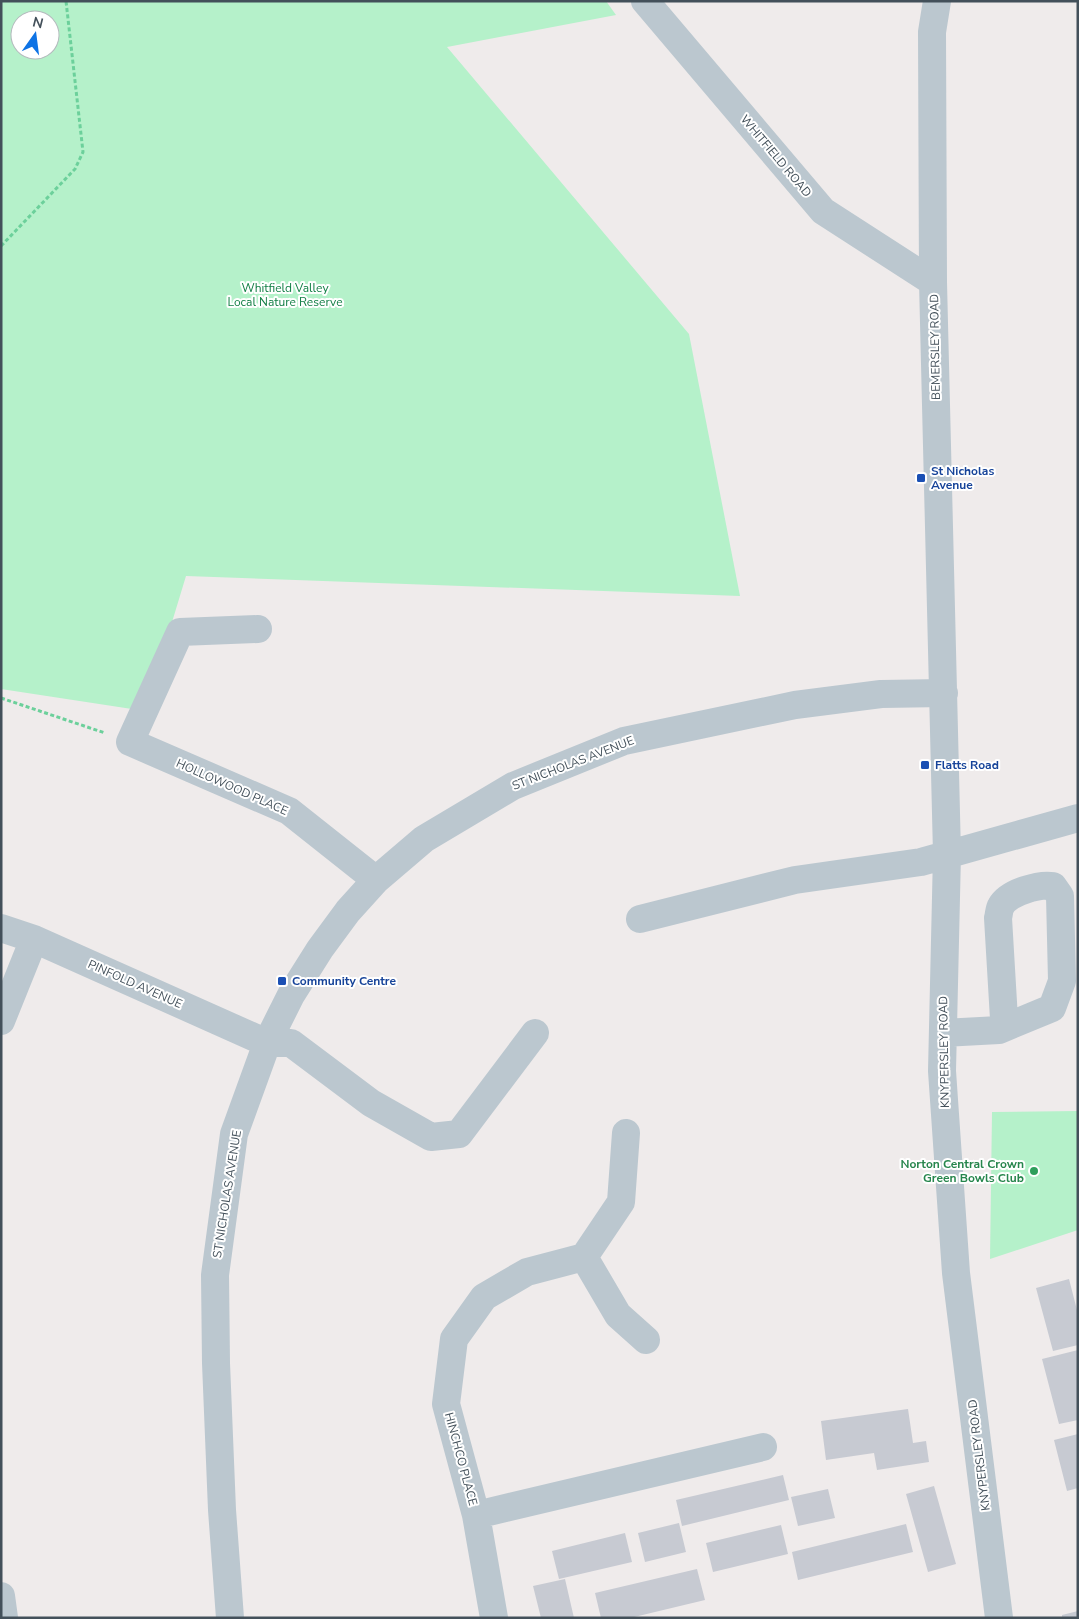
<svg xmlns="http://www.w3.org/2000/svg" width="1079" height="1619" font-family="'Nunito Sans',sans-serif">
  <style>
    .green { fill: #b5f1ca; fill-rule: evenodd }
    .building { fill: #c7cad2 }
    .lines { fill: none; stroke-linecap: round; stroke-linejoin: round }
    .path { stroke: #6cd09b; stroke-width: 3; stroke-dasharray: 4 2.5; stroke-linecap: butt }
    .minor { stroke: #bbc7cf; stroke-width: 28 }
    .transit-dot { fill: #1a4fb4; stroke: #fff; stroke-width: 2 }
    .leisure-dot { fill: #2e9e5b; stroke: #fff; stroke-width: 2 }
    .labels { text-anchor: middle; dominant-baseline: central; stroke-width: 4; stroke-linejoin: round; paint-order: stroke }
    .street-label { font-size: 12px; fill: #43505a; stroke: #fff }
    .park-label { font-size: 12px; fill: #117e44; stroke: #fff }
    .transit-label { font-size: 12px; font-weight: bold; fill: #164399; stroke: #fff; text-anchor: start }
    .leisure-label { font-size: 12px; font-weight: bold; fill: #27864d; stroke: #fff; text-anchor: end }
  </style>
  <rect width="100%" height="100%" fill="#efebeb"/>
  <path class="green" d="M1,1H606L616,15L447,47L689,334L740,596L186,576L145,711L1,689ZM20,20H50V50H20Z
    M1078,1111V1230L990,1259L992,1112Z"/>
  <path class="building" d="M1069,1279L1078,1314V1345L1053,1351L1036,1288Z
    M1078,1350V1420L1059,1424L1042,1359Z
    M908,1409L913,1443L926,1441L929,1462L877,1470L874,1453L826,1460L821,1421Z
    M1078,1434V1488L1067,1491L1054,1440Z
    M783,1475L789,1500L682,1526L676,1500Z
    M934,1486L956,1564L928,1572L906,1494Z
    M828,1489L835,1518L798,1526L791,1497Z
    M679,1523L686,1552L645,1562L638,1533Z
    M906,1524L913,1552L798,1580L792,1552Z
    M781,1525L788,1554L713,1572L706,1543Z
    M625,1533L632,1562L559,1579L552,1551Z
    M697,1569L705,1600L630,1618H601L595,1593Z
    M565,1579L574,1618H541L533,1586Z
    M1078,1611V1618H1062V1615Z"/>
  <g class="lines">
    <path class="path" d="M1,246L75,169L83,152L66,1
      M1,698L105,733"/>
    <path class="minor" d="M645,1L823,211L933,282
      M937,1L932,32L933,282L947,854L942,1071L956,1273L999,1618
      M258,629L180,632L130,742L289,811L376,880
      M640,919L795,880L921,862L1078,818
      M1,928L34,939L267,1043H291L371,1103L431,1137L459,1134L535,1033
      M1,1021L34,939
      M943,1033L999,1030L1052,1008L1062,981L1060,896L1053,886C1039,884 1009,892 1001,906C999,909 999,915 998,918L1004,1019L999,1030
      M584,1257L618,1315L646,1340
      M476,1515L763,1447
      M1,1596L4,1618
      M230,1618L222,1510L216,1363L215,1275L234,1134L267,1043L291,995L320,949L348,911L376,880L424,839L513,786L624,741L795,705L881,694L944,693
      M494,1618L476,1515L446,1404L454,1339L484,1297L527,1272L584,1257L621,1202L626,1133"/>
  </g>
  <g class="transit-dot">
    <rect x="916" y="473" width="10" height="10" rx="2.5"/>
    <rect x="920" y="760" width="10" height="10" rx="2.5"/>
    <rect x="277" y="976" width="10" height="10" rx="2.5"/>
  </g>
  <circle class="leisure-dot" cx="1034" cy="1171" r="5"/>
  <g class="labels">
    <g class="street-label">
      <text transform="translate(776 156) rotate(50)">WHITFIELD ROAD</text>
      <text transform="translate(935 347) rotate(-91)">BEMERSLEY ROAD</text>
      <text transform="translate(573 763) rotate(-21)">ST NICHOLAS AVENUE</text>
      <text transform="translate(232 787) rotate(24)">HOLLOWOOD PLACE</text>
      <text transform="translate(135 984) rotate(24)">PINFOLD AVENUE</text>
      <text transform="translate(944 1052) rotate(-91)">KNYPERSLEY ROAD</text>
      <text transform="translate(227 1194) rotate(-81)">ST NICHOLAS AVENUE</text>
      <text transform="translate(979 1455) rotate(-97)">KNYPERSLEY ROAD</text>
      <text transform="translate(461 1459) rotate(75)">HINCHCO PLACE</text>
    </g>
    <g class="park-label">
      <text x="285" y="288">Whitfield Valley<tspan x="285" dy="14">Local Nature Reserve</tspan></text>
    </g>
    <g class="transit-label">
      <text x="931" y="471">St Nicholas<tspan x="931" dy="14">Avenue</tspan></text>
      <text x="935" y="765">Flatts Road</text>
      <text x="292" y="981">Community Centre</text>
    </g>
    <g class="leisure-label">
      <text x="1024" y="1164">Norton Central Crown<tspan x="1024" dy="14">Green Bowls Club</tspan></text>
    </g>
  </g>
  <rect width="1079" height="1619" fill="none" stroke="#43505a" stroke-width="5"/>
  <g transform="translate(35 35) rotate(14)"><circle r="24" fill="#ffffff" stroke="#b4b9bd"/>
  <path d="M0-4L9 19L0 12L-9 19Z" fill="#0e73e5"/>
  <text y="-8" font-size="14" font-weight="bold" text-anchor="middle" fill="#43505a">N</text>
  </g>
</svg>
